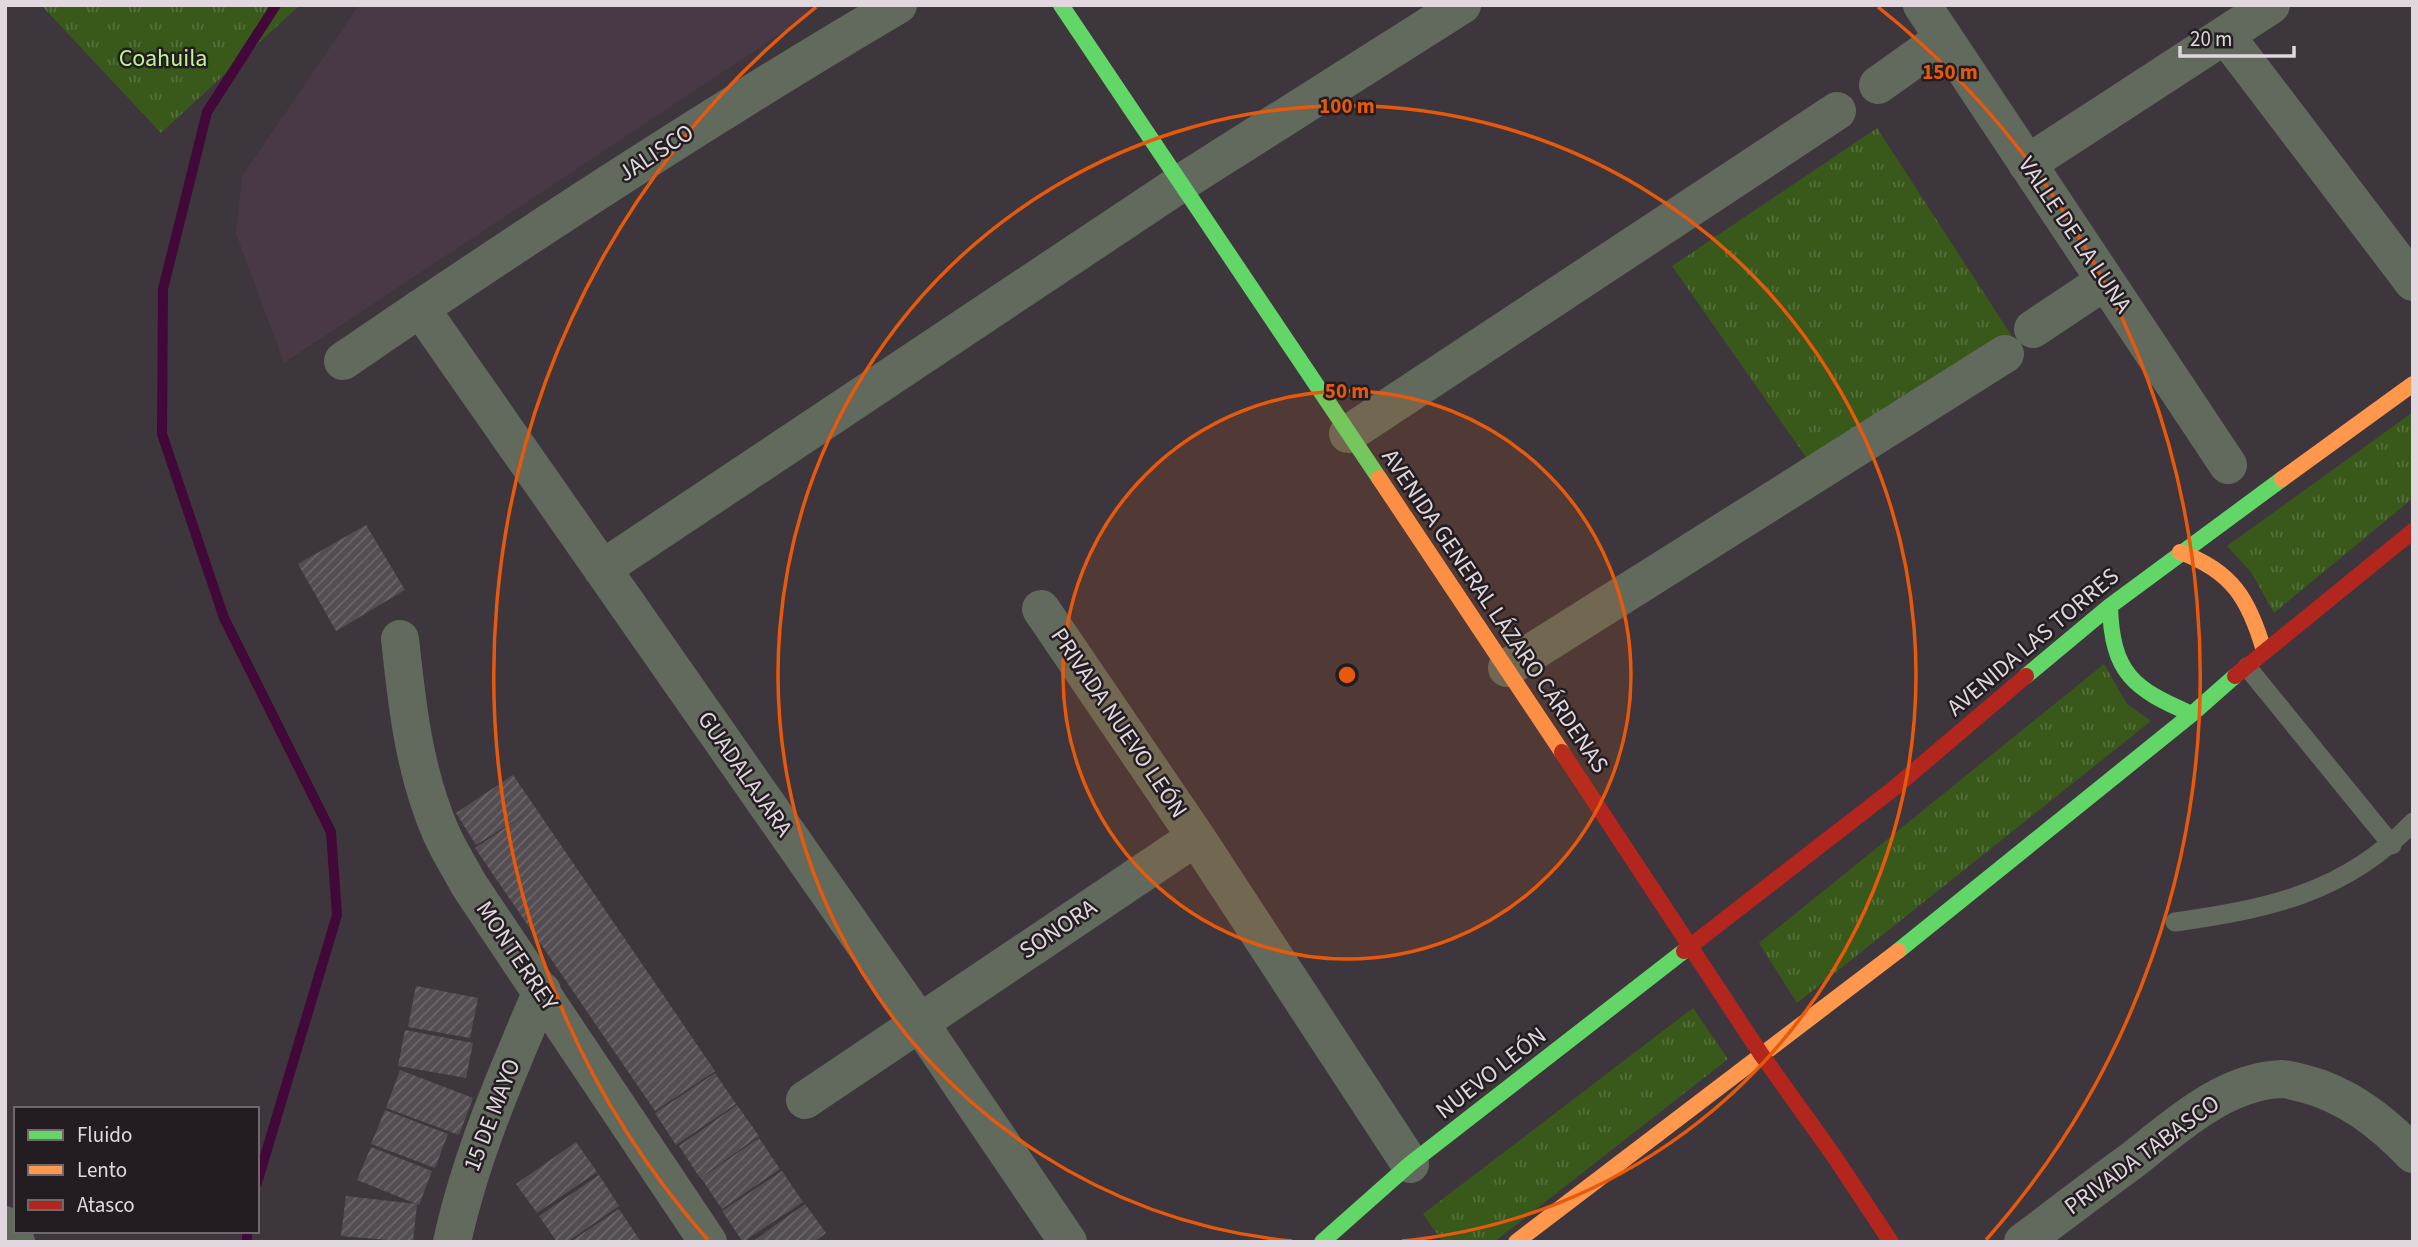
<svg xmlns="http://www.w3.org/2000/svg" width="2418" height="1247" font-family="'Source Sans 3',sans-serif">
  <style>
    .built { fill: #493845 }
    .park { fill: url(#park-tufts) }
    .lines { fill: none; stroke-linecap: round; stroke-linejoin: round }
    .stream { stroke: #42083a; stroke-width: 10 }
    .building { fill: url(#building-hatch) }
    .lane { stroke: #626a5d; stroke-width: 19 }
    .street { stroke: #626a5d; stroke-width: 38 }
    .fast { stroke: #63d668; stroke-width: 16 }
    .slow { stroke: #ff974d; stroke-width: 16 }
    .jam { stroke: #b3261e; stroke-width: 16 }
    .ring { fill: none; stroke: #e8590c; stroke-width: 3.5 }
    .labels { text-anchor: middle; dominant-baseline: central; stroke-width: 5; stroke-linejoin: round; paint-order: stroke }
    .park-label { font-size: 24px; fill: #bbf692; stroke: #231d21 }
    .street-label { font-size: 24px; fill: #e0d8de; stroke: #231d21 }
    .centre { fill: #e8590c; stroke: #231d21; stroke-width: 3.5 }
    .ring-label { font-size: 21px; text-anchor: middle; font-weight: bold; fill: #e8590c; stroke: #231d21; stroke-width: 5; stroke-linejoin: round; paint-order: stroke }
  </style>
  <defs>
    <pattern id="park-tufts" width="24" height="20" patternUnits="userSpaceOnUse" patternTransform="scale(1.75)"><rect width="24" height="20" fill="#39591b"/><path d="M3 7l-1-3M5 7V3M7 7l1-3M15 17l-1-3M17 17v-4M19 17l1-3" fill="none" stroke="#55703c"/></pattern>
    <pattern id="building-hatch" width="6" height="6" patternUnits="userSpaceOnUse" patternTransform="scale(1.75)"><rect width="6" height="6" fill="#544e53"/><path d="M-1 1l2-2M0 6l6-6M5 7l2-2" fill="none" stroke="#6c676b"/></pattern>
  </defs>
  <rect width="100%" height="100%" fill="#3d363c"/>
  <path class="built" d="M359,5H824L284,363L236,234L242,176Z"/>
  <path class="park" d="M41,5H300L161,133Z
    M1877,128L2015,341L1815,470L1672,266Z
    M2413,412V498L2274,613L2251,572L2227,546Z
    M2104,664L2127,704L2151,721L1797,1003L1759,943Z
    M1693,1008L1728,1059L1494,1242H1443L1423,1214Z"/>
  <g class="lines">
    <path class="stream" d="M257,1183L337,915L331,832L224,618L162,434L163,289L207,112L276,5
      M247,1231V1242"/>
  </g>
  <path class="building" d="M366,525L405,590L336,631L298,564Z
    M513,775L715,1071L655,1111L475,848L530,811L476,845L456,813Z
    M416,986L478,998L470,1038L408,1027Z
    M405,1030L473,1043L466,1078L398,1066Z
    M400,1070L473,1098L459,1135L386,1108Z
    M715,1073L736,1104L676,1145L655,1113Z
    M737,1105L759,1136L700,1178L679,1146Z
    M385,1110L448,1134L435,1168L371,1144Z
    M759,1138L780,1169L722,1209L701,1178Z
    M576,1142L597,1172L537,1213L516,1184Z
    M371,1147L432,1171L419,1205L357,1180Z
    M782,1171L803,1202L743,1242L722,1211Z
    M599,1175L619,1206L567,1242H557L539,1216Z
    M346,1196L417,1204L413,1242L341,1236Z
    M805,1204L826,1233L814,1242H752Z
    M619,1209L641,1242H570Z"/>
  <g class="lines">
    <path class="lane" d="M2247,667L2392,845
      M2175,922C2267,909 2346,893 2413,822"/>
    <path class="street" d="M1922,5L2228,465
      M2226,36L2413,282
      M1878,85L1944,38
      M2027,164L2271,5
      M420,308L919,1022L1068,1242
      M2033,329L2105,281
      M343,361C524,237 708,117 898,5
      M1348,434L1837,111
      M602,569L1181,183L1462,5
      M1041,609L1196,837L1410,1164
      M400,639C407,705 414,771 441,833C449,851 460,868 469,885L708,1242
      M1507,668L2005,354
      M805,1100L1196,837
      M5,1225L16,1242
      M452,1242C471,1155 507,1073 542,991
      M2023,1242C2059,1215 2094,1188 2130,1162C2174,1128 2223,1081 2282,1079C2289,1079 2296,1082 2302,1083C2347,1094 2382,1122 2413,1154"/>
    <path class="fast" d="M1061,5L1379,478
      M2110,606C2112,673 2133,689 2192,714
      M2026,676L2110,606L2282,479
      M1898,951L2192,714L2235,676
      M1322,1242L1410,1164L1684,951"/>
    <path class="slow" d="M1379,478L1562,752
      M2282,479L2413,384
      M2180,552C2232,571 2249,599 2264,651
      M1516,1242L1898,951"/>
    <path class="jam" d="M2235,676L2413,531
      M1562,752L1761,1054L1834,1156L1891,1242
      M1684,951L1893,789L2026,676"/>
  </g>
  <circle cx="1347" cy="675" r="284" fill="#e8590c" fill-opacity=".12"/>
  <g class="ring">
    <circle cx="1347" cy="675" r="284"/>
    <path d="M1292 1241A569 569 0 1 1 1402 1241"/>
    <path d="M708 1240A853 853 0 0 1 816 7M1878 7A853 853 0 0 1 1986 1240"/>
  </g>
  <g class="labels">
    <g class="park-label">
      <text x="163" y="58">Coahuila</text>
    </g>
    <g class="street-label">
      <text transform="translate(656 153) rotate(-33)">JALISCO</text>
      <text transform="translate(2075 235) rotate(56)">VALLE DE LA LUNA</text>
      <text transform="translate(1495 611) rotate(56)">AVENIDA GENERAL LÁZARO CÁRDENAS</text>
      <text transform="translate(2033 642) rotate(-40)">AVENIDA LAS TORRES</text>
      <text transform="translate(1119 723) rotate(56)">PRIVADA NUEVO LEÓN</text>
      <text transform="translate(745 774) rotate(55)">GUADALAJARA</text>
      <text transform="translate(1058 929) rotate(-34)">SONORA</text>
      <text transform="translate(517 956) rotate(56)">MONTERREY</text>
      <text transform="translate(1491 1073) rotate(-38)">NUEVO LEÓN</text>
      <text transform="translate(492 1115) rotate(-69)">15 DE MAYO</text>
      <text transform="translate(2142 1155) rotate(-36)">PRIVADA TABASCO</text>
    </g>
  </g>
  <circle cx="1347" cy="675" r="10" class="centre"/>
  <g class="ring-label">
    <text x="1950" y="79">150 m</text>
    <text x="1347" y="113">100 m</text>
    <text x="1347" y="398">50 m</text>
  </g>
  <rect width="2418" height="1247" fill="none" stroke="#e0d8de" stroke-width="14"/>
  <rect x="14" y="1107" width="245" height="126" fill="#231d21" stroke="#6f686d" stroke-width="2"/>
  <rect x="28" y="1130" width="35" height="10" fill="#63d668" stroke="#6f686d" stroke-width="2"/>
  <text x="77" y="1142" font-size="21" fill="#e0d8de">Fluido</text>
  <rect x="28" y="1165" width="35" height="10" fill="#ff974d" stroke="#6f686d" stroke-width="2"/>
  <text x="77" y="1177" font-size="21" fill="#e0d8de">Lento</text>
  <rect x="28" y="1200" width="35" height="10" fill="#b3261e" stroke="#6f686d" stroke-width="2"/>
  <text x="77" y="1212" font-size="21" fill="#e0d8de">Atasco</text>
  <path d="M2180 46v10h114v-10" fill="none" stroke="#e0d8de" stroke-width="3.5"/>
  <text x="2190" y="46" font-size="21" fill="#e0d8de" stroke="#231d21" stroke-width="5" paint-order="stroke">20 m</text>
</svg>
